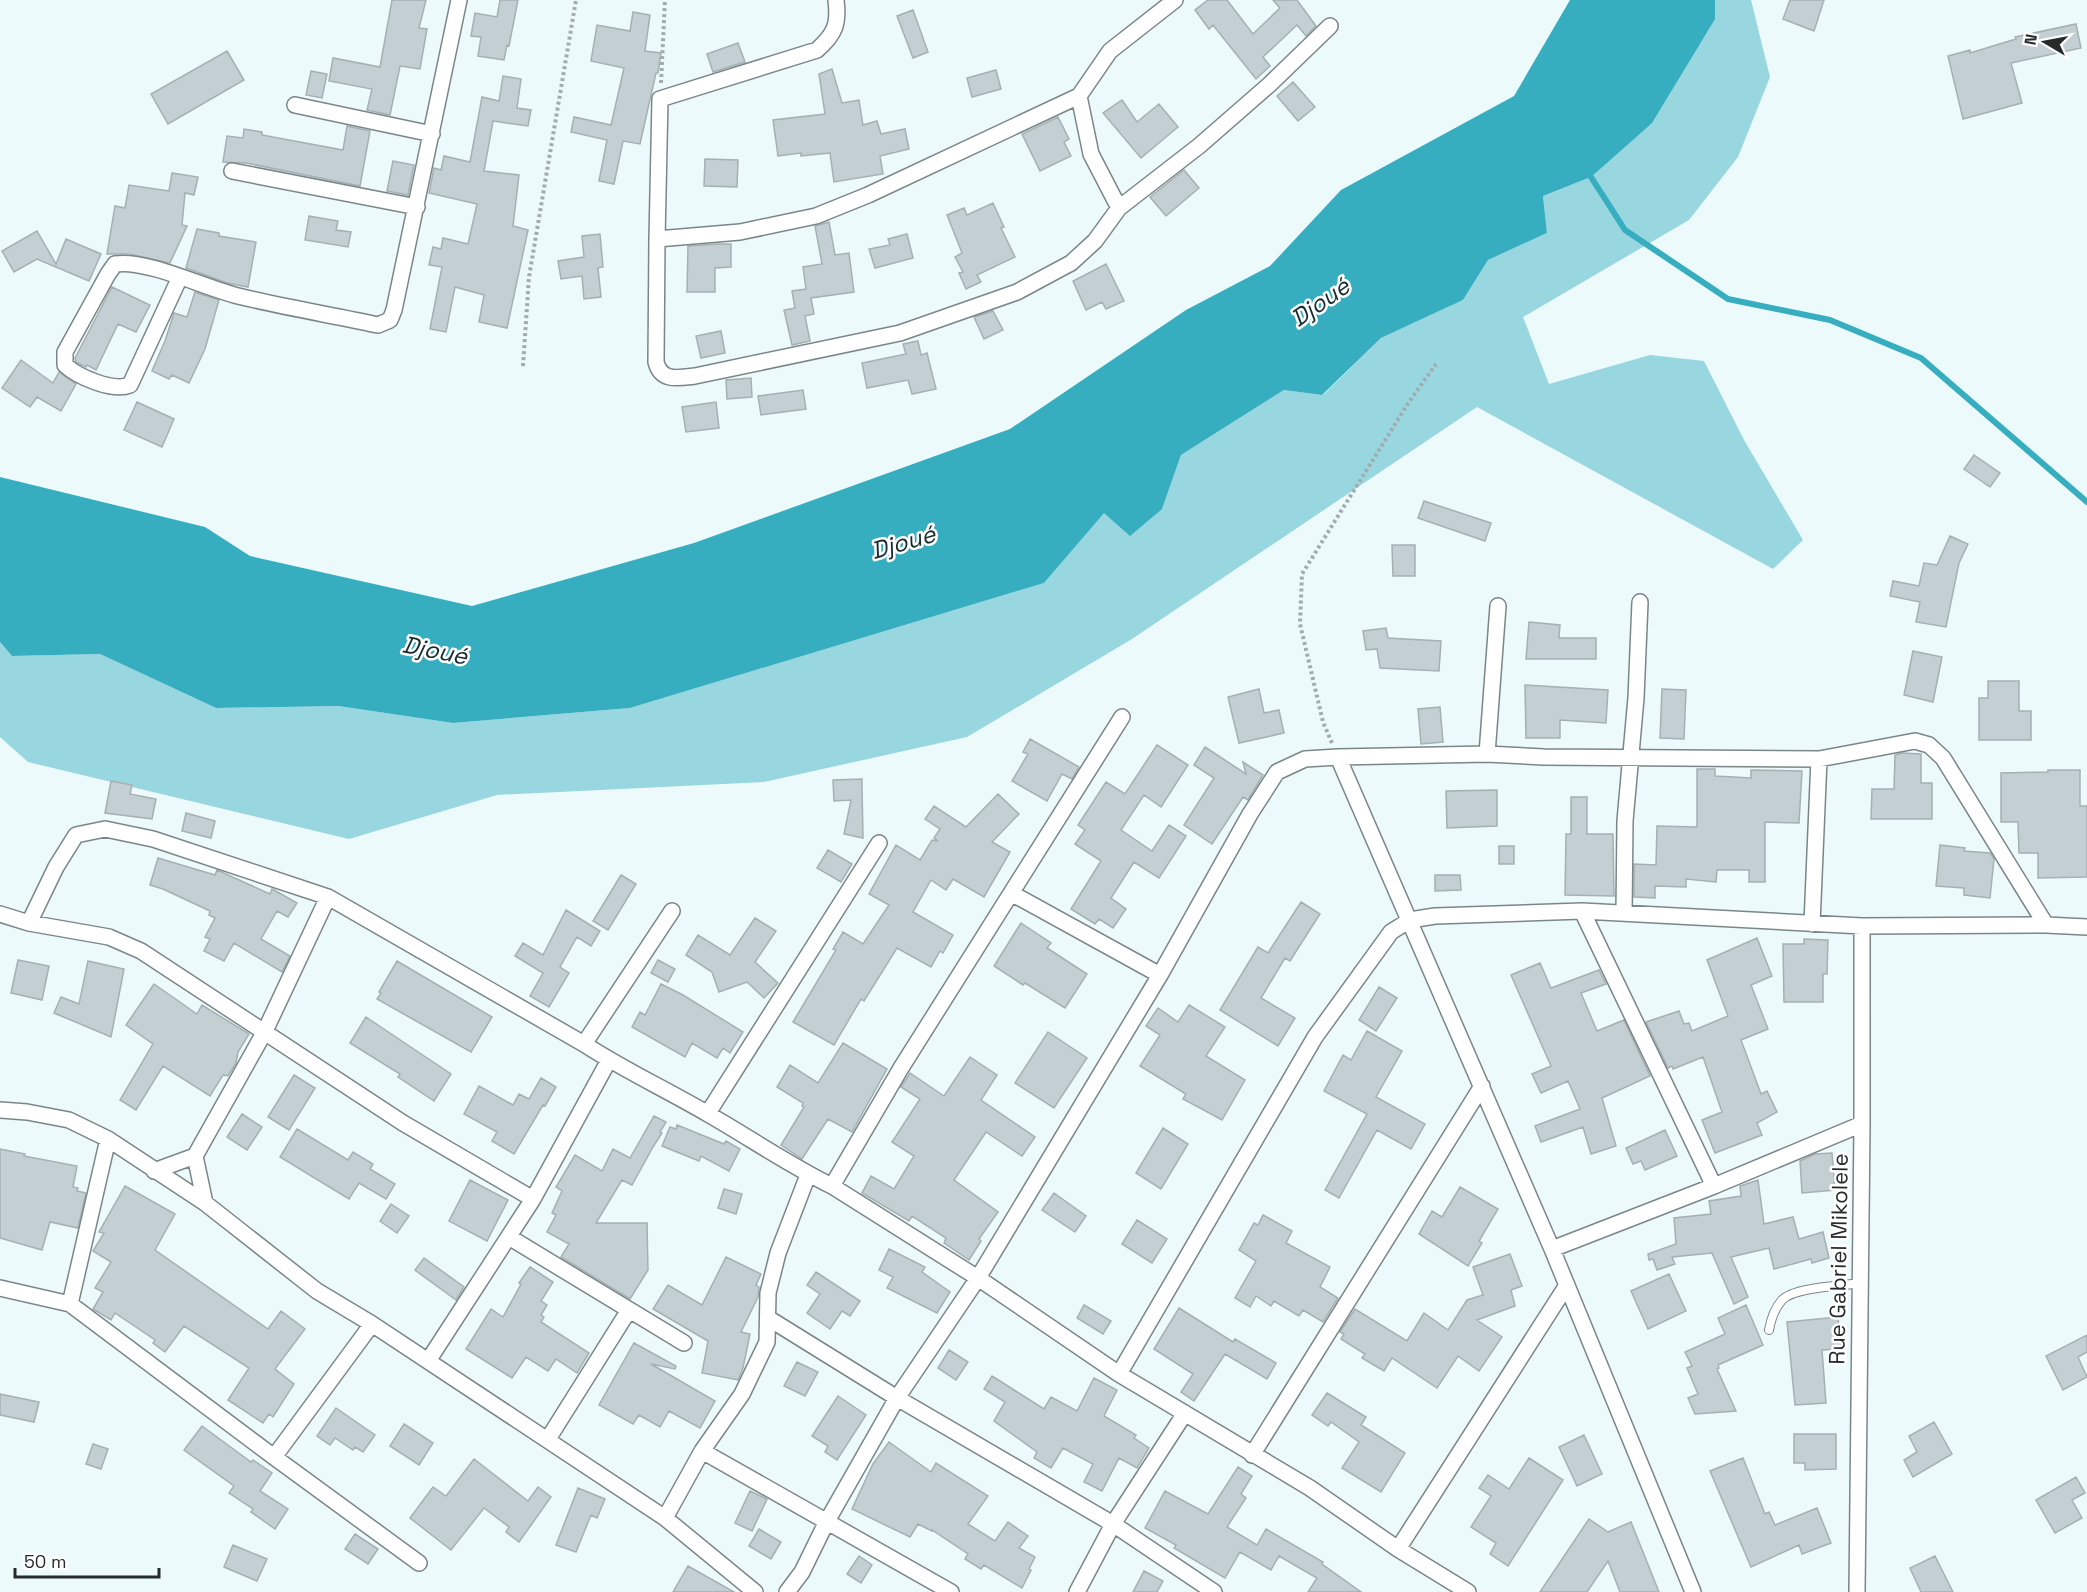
<svg xmlns="http://www.w3.org/2000/svg" width="2087" height="1592" font-family="'Space Grotesk',sans-serif">
  <style>
    .green { fill: #98d6e0 }
    .water { fill: #36aec0 }
    .lines { fill: none; stroke-linecap: round; stroke-linejoin: round }
    .stream { stroke: #36aec0; stroke-width: 6 }
    .building { fill: #c3cfd2; stroke: #a4b0b2; stroke-width: 1.5 }
    .service-casing { stroke: #7b8688; stroke-width: 10 }
    .minor-casing { stroke: #7b8688; stroke-width: 18 }
    .path { stroke: #a2acae; stroke-width: 4; stroke-dasharray: 3 3; stroke-linecap: butt }
    .service { stroke: #fff; stroke-width: 8 }
    .minor { stroke: #fff; stroke-width: 15 }
    .labels { text-anchor: middle; dominant-baseline: central; stroke-width: 5; stroke-linejoin: round; paint-order: stroke }
    .street-label { font-size: 22px; fill: #252a2b; stroke: #fff }
    .water-label { font-size: 24px; font-style: italic; fill: #182d30; stroke: #fff }
  </style>
  <rect width="100%" height="100%" fill="#edfafc"/>
  <path class="green" d="M1715,0H1751L1770,77L1738,157L1689,220L1523,317L1549,384L1650,355L1704,361L1744,440L1803,540L1773,569L1477,407L1132,639L967,737L764,782L497,795L349,839L28,762L0,737V642L12,656L100,654L216,708L338,706L453,723L630,708L1044,583L1104,512L1162,509L1181,455L1284,390L1323,395L1381,338L1463,300L1488,260L1547,233L1543,196L1591,177L1715,19Z"/>
  <path class="water" d="M1570,0H1715V19L1652,123L1591,177L1543,196L1547,233L1488,260L1463,300L1381,338L1322,395L1284,390L1181,455L1162,509L1130,536L1104,513L1044,583L630,708L453,723L338,706L216,708L100,654L12,656L0,642V477L205,527L250,556L472,606L694,543L1010,429L1186,310L1270,266L1341,190L1514,96Z"/>
  <g class="lines">
    <path class="stream" d="M1591,177L1625,230L1728,299L1830,320L1921,358L2087,502"/>
  </g>
  <path class="building" d="M392,0H426L419,28L427,29L420,69L400,66L390,115L367,110L372,89L329,81L333,58L380,67Z
    M500,0H518L509,46L507,45L504,60L478,56L481,37L471,36L475,13L497,17Z
    M1208,0H1227L1253,34L1280,8L1273,0H1297L1316,26L1306,36L1297,25L1263,57L1270,66L1256,79L1213,25L1209,29L1195,10Z
    M1790,0H1824L1814,31L1783,19Z
    M913,10L928,52L913,58L897,16Z
    M633,12L650,15L645,51L661,53L658,73H656L640,144L623,141L614,184L599,181L607,140L571,132L574,117L611,125L624,68L591,61L597,25L630,31Z
    M2076,24L2081,48L2011,63L2022,103L1963,119L1948,56L1970,50V53L2016,39L2015,37Z
    M738,43L745,62L713,72L707,54Z
    M227,51L244,80L168,124L151,94Z
    M832,69L842,103L859,100L863,125L877,121L881,134L905,129L909,149L880,156L883,174L834,182L830,153L801,156V153L778,156L773,120L825,114L819,74Z
    M996,70L1001,89L972,97L967,78Z
    M311,71L327,74L322,98L306,95Z
    M503,76L521,79L517,108L531,110L528,126L493,121L484,171L519,175L513,226L528,230L507,328L479,322L484,295L455,287L446,332L430,329L442,267L429,265L433,247L441,249L443,238L468,244L477,204L429,193L434,168L441,170L444,156L470,162L482,97L499,101Z
    M1293,82L1315,107L1298,121L1277,96Z
    M1122,100L1137,122L1159,104L1178,127L1141,158L1103,113Z
    M1058,117L1069,139L1064,142L1071,156L1040,171L1022,134Z
    M347,126L370,131L360,186L246,163L223,162L227,136L243,138L244,129L262,132V135L343,150Z
    M705,159L738,160L737,187L704,186Z
    M393,161L414,165L408,195L387,191Z
    M1184,170L1199,188L1166,216L1150,197Z
    M172,173L198,177L194,195L185,193L182,225L187,226L170,263L129,254H107L115,206L125,208L129,185L169,191Z
    M993,203L1004,227L1001,228L1015,257L977,275L981,282L966,289L959,273L963,272L955,257L962,253L947,215L964,208L967,215Z
    M309,216L338,221L336,230L351,232L348,247L305,240Z
    M829,222L835,255L849,253L854,292L811,298L814,314L805,316L810,341L792,345L784,310L795,308L792,291L806,289L803,267L822,264L815,226Z
    M197,229L219,233V236L256,242L248,287L227,283L186,268Z
    M37,231L56,264L66,239L101,254L89,281L37,259L14,272L2,251Z
    M600,234L603,267L598,268L601,297L584,299L582,276L561,279L558,261L584,257L582,236Z
    M907,234L913,258L875,268L869,249L890,245L888,239Z
    M716,244H731V267L715,268V292H687L688,246Z
    M1106,264L1124,301L1106,309L1102,302L1086,310L1073,281Z
    M112,287L150,305L136,332L118,324L96,370L87,365L86,367L76,362L75,358Z
    M195,292L219,300L205,349L189,383L172,375L169,379L152,371L165,341L174,313L187,317Z
    M993,311L1003,330L984,339L974,317Z
    M721,331L725,353L701,358L696,336Z
    M918,341L921,355L927,353L936,389L912,394L908,380L867,388L862,363L906,354L903,344Z
    M21,360L53,383L59,372L76,384L61,411L37,397L30,407L2,388Z
    M751,378L752,397L727,399L726,380Z
    M803,390L806,409L761,415L758,396Z
    M137,402L174,419L162,447L124,430Z
    M716,402L719,428L686,432L682,407Z
    M1974,455L2000,473L1990,487L1964,469Z
    M1424,501L1491,523L1485,541L1418,518Z
    M1950,536L1968,544L1959,563L1946,627L1916,622L1920,602L1890,596L1893,581L1919,586L1924,563L1937,565Z
    M1392,545H1415V576H1393Z
    M1529,622L1560,625L1559,638H1596V659H1526Z
    M1386,628L1388,638L1441,641L1439,671L1380,668L1377,649L1366,650L1363,631Z
    M1913,651L1942,657L1933,702L1904,695Z
    M1988,681H2019V711H2031V740H1979V698H1988Z
    M1525,685L1608,690L1606,723L1560,720V738H1526Z
    M1259,689L1264,713L1279,710L1284,733L1239,743L1228,697Z
    M1662,689L1686,690L1684,739L1660,738Z
    M1440,707L1443,742L1421,744L1418,709Z
    M1030,739L1079,767L1072,779L1062,774L1047,801L1012,781L1028,754L1023,752Z
    M1157,745L1188,765L1161,807L1144,795L1121,830L1152,851L1169,825L1186,836L1159,878L1134,862L1111,898L1126,909L1113,928L1099,919L1095,924L1071,909L1101,861L1075,844L1085,830L1078,825L1106,782L1125,794Z
    M1205,747L1246,774L1243,762L1263,775L1248,800L1243,797L1212,844L1184,825L1214,778L1194,765Z
    M1902,753L1921,754V783H1932V819H1871L1872,789H1894L1895,755Z
    M1697,769H1715V776L1751,778V770L1802,771L1799,823L1765,822V882H1749V870H1717L1716,882L1686,879V887L1655,886V898L1634,897V864L1656,865L1657,826L1697,827Z
    M2048,770H2080V806H2087V877L2038,878V853H2019L2018,822H2001V773L2048,772Z
    M862,779V787L863,838L844,834L851,800L834,801L833,780Z
    M111,781L132,785L130,794L156,799L152,819L105,813Z
    M1497,790V826L1447,828L1446,791Z
    M998,794L1019,814L992,842L1010,852L984,897L953,879L946,890L931,880L913,912L953,935L943,953L940,951L931,967L897,948L864,1001L861,999L834,1045L793,1022L836,950L833,949L843,932L863,944L889,905L869,894L896,845L920,860L932,840L938,841L934,838L940,829L925,819L934,806L966,827Z
    M1571,797H1587V834H1613L1614,896L1565,895L1566,834H1571Z
    M186,813L215,821L211,838L182,831Z
    M1940,845L1965,848L1964,851L1990,853L1994,859L1990,898L1964,895V888L1936,886Z
    M1499,846H1514V864H1499Z
    M828,850L852,864L841,882L817,868Z
    M158,858L215,875L217,870L270,894L272,889L274,890L297,903L288,917L277,911L261,939L290,956L282,972L234,943L224,961L204,951L210,939L205,937L215,918L209,915L210,911L163,889L150,885Z
    M621,875L636,884L608,930L593,921Z
    M1435,875H1460L1461,890L1435,891Z
    M1301,902L1320,914L1290,961L1285,958L1261,998L1295,1018L1278,1046L1220,1010L1258,947L1268,953Z
    M566,910L600,931L591,946L577,937L560,967L569,973L549,1007L530,996L543,973L515,956L523,943L543,955Z
    M755,918L776,931L755,962L778,983L764,998L747,982L719,992L712,972L686,955L698,935L730,955Z
    M1021,923L1051,943L1047,948L1087,974L1065,1008L1025,983L1023,985L994,966Z
    M1757,938L1772,976L1751,985L1768,1029L1741,1040L1761,1094L1767,1091L1777,1112L1757,1123L1762,1135L1715,1153L1702,1120L1722,1112L1703,1057L1673,1069L1672,1066L1668,1068L1646,1022L1679,1011L1684,1024L1689,1023L1692,1031L1728,1016L1707,960Z
    M1804,939L1828,940L1827,974H1823V1002H1784L1783,944H1804Z
    M18,960L49,966L42,1000L11,993Z
    M658,960L675,969L668,982L651,973Z
    M88,961L124,969L111,1037L54,1013L61,997L79,1004Z
    M397,961L492,1017L471,1052L377,999L381,993L379,992Z
    M1540,963L1551,988L1599,970L1606,984L1581,993L1597,1031L1624,1020L1650,1076L1602,1098L1616,1146L1591,1154L1583,1127L1541,1142L1535,1126L1580,1109L1568,1081L1541,1093L1532,1074L1551,1066L1511,975Z
    M154,984L197,1014L202,1005L249,1034L238,1052L236,1063L228,1076L223,1075L210,1096L163,1066L136,1110L120,1100L153,1044L126,1025Z
    M661,984L683,995L743,1032L730,1053L723,1048L717,1058L692,1043L685,1057L632,1027L640,1012L645,1015Z
    M1379,987L1397,998L1376,1031L1359,1020Z
    M1189,1005L1225,1027L1206,1056L1245,1080L1222,1120L1183,1099L1186,1094L1140,1066L1160,1035L1146,1026L1158,1008L1178,1022Z
    M366,1017L451,1074L434,1101L398,1077L400,1074L350,1043Z
    M1367,1031L1402,1051L1376,1097L1425,1124L1411,1149L1377,1130L1339,1198L1325,1190L1367,1114L1324,1091L1343,1055L1351,1060Z
    M1048,1032L1087,1058L1054,1108L1015,1083Z
    M843,1043L887,1069L852,1132L828,1119L802,1159L781,1145L804,1107L802,1106L803,1103L777,1087L790,1065L818,1083Z
    M970,1057L997,1075L981,1100L1035,1137L1022,1156L986,1132L954,1180L998,1212L979,1239L981,1241L969,1260L944,1243L946,1238L912,1216L909,1221L862,1193L871,1176L894,1189L914,1156L892,1142L920,1099L901,1087L910,1073L944,1096Z
    M294,1075L315,1088L289,1130L268,1117Z
    M541,1078L556,1087L545,1106L543,1105L514,1154L492,1141L497,1132L464,1114L479,1086L513,1105L519,1094L529,1099Z
    M242,1114L262,1127L247,1150L227,1137Z
    M654,1116L666,1122L660,1132L662,1133L653,1147L632,1185L622,1180L596,1223H647L648,1270L630,1299L561,1257L569,1244L547,1232L556,1215L552,1213L562,1191L556,1187L575,1155L602,1171L613,1149L630,1158Z
    M677,1125L724,1144L726,1141L740,1149L729,1171L701,1156L699,1161L662,1146L670,1127L676,1129Z
    M1163,1128L1188,1144L1161,1189L1136,1173Z
    M297,1129L348,1160L353,1152L373,1164L370,1169L395,1184L386,1199L359,1183L349,1199L280,1157Z
    M1665,1130L1677,1156L1645,1170L1641,1161L1633,1164L1626,1148Z
    M0,1149L25,1154L24,1156L77,1166L73,1187L78,1188L77,1191L86,1193L78,1228L50,1222L42,1250L0,1238Z
    M1832,1153L1835,1190L1802,1193L1800,1161L1815,1154Z
    M470,1180L508,1200L487,1241L449,1221Z
    M1758,1180L1764,1224L1793,1217L1799,1239L1823,1232L1829,1258L1812,1263L1811,1259L1774,1269L1769,1248L1731,1257L1748,1297L1734,1304L1712,1253L1672,1257L1675,1264L1657,1270L1653,1259L1649,1260L1648,1254L1676,1244L1674,1218L1711,1214L1709,1201L1741,1196L1740,1186Z
    M125,1186L175,1214L155,1250L268,1329L281,1311L305,1329L275,1369L294,1384L273,1417L269,1414L263,1423L228,1400L249,1368L184,1326L165,1352L153,1343L155,1340L115,1313L111,1320L93,1309L103,1292L95,1288L111,1262L93,1251L104,1233L99,1232Z
    M1460,1187L1498,1209L1479,1241L1482,1243L1468,1266L1419,1234L1432,1211L1442,1217Z
    M724,1189L742,1194L736,1214L718,1208Z
    M1054,1193L1086,1216L1075,1232L1042,1210Z
    M391,1204L409,1216L397,1233L380,1221Z
    M1263,1215L1292,1231L1286,1243L1330,1267L1320,1287L1338,1298L1323,1322L1303,1310L1299,1316L1274,1301L1271,1306L1256,1296L1250,1307L1235,1298L1256,1261L1239,1250L1254,1223L1258,1225Z
    M1137,1220L1167,1239L1152,1263L1122,1244Z
    M889,1249L925,1267L922,1272L950,1292L937,1313L887,1288L893,1277L879,1270Z
    M1510,1254L1522,1286L1511,1290L1515,1306L1477,1320L1502,1337L1479,1371L1458,1356L1437,1388L1392,1358L1384,1371L1362,1358L1365,1354L1341,1339L1344,1334L1340,1332L1355,1309L1407,1341L1424,1313L1448,1330L1467,1300L1483,1295L1473,1267Z
    M726,1257L761,1274L756,1285L759,1287L758,1297L741,1332L750,1334L743,1368L738,1380L702,1373L708,1341L653,1309L668,1285L702,1305Z
    M424,1258L464,1287L456,1300L415,1270Z
    M530,1267L553,1282L541,1301L547,1305L541,1315L544,1317L541,1322L589,1353L577,1373L556,1359L548,1371L526,1357L512,1378L466,1349L491,1309L503,1317L521,1284L519,1283Z
    M816,1272L860,1301L850,1316L842,1311L830,1329L807,1313L820,1294L807,1285Z
    M1669,1274L1686,1311L1648,1329L1631,1291Z
    M1084,1305L1111,1321L1103,1334L1077,1318Z
    M1746,1305L1763,1345L1718,1365L1719,1368L1717,1369L1736,1411L1695,1414L1688,1398L1698,1394L1687,1368L1692,1366L1685,1352L1725,1334L1718,1318Z
    M1179,1308L1233,1342L1235,1339L1276,1363L1267,1379L1225,1354L1194,1401L1181,1392L1193,1374L1154,1349Z
    M1838,1317L1841,1349L1822,1350L1826,1403L1795,1405L1787,1322Z
    M2087,1335V1352L2078,1357L2087,1377L2063,1390L2046,1356Z
    M634,1343L676,1366L675,1369L651,1364L715,1401L700,1428L669,1411L660,1427L639,1415L633,1424L599,1405Z
    M949,1350L968,1362L956,1380L938,1368Z
    M797,1362L818,1372L805,1396L784,1386Z
    M992,1376L1044,1409L1051,1397L1077,1411L1094,1378L1117,1390L1104,1416L1136,1435L1134,1438L1149,1448L1137,1468L1119,1458L1102,1491L1084,1482L1093,1464L1063,1448L1051,1468L1034,1458L1037,1452L994,1421L1005,1402L984,1389Z
    M1327,1393L1366,1417L1361,1425L1405,1453L1381,1492L1342,1468L1359,1442L1331,1422L1328,1426L1312,1415Z
    M0,1394L39,1402L34,1422L0,1415Z
    M838,1396L866,1415L837,1460L825,1452L828,1446L812,1436Z
    M336,1408L375,1435L363,1452L355,1447L353,1450L335,1438L330,1445L317,1436Z
    M1934,1422L1952,1454L1913,1477L1904,1460L1917,1452L1909,1436Z
    M404,1424L433,1443L419,1465L390,1446Z
    M202,1426L251,1462L253,1460L272,1473L260,1491L288,1509L275,1529L251,1512L253,1509L229,1493L234,1486L184,1450Z
    M1794,1434H1836V1469L1805,1470V1463H1794Z
    M1584,1435L1602,1474L1577,1486L1559,1447Z
    M889,1442L931,1472L936,1463L988,1496L968,1524L995,1541L1008,1522L1028,1536L1019,1548L1035,1557L1029,1569L1031,1570L1022,1588L984,1565L981,1569L965,1559L968,1554L932,1530V1531L918,1524L910,1537L852,1509L873,1464Z
    M93,1444L108,1449L101,1469L86,1464Z
    M1529,1458L1563,1480L1508,1566L1490,1554L1496,1543L1471,1527L1491,1496L1479,1488L1488,1475L1509,1489Z
    M1743,1458L1765,1514L1769,1512L1775,1525L1817,1508L1831,1543L1802,1554L1799,1545L1751,1567L1710,1471Z
    M474,1459L528,1501L538,1487L551,1497L519,1542L506,1532L509,1527L484,1508L451,1550L410,1518L433,1487L446,1496Z
    M1238,1467L1252,1476L1241,1494L1246,1498L1227,1527L1257,1545L1266,1529L1323,1562L1322,1564L1361,1592H1308L1317,1578L1279,1556L1271,1570L1240,1552L1225,1578L1174,1548L1176,1545L1145,1528L1165,1491L1208,1514Z
    M2076,1477L2085,1493L2072,1500L2082,1518L2055,1533L2036,1500Z
    M578,1488L605,1499L597,1518L591,1515L576,1552L556,1545Z
    M750,1491L767,1499L752,1531L735,1523Z
    M1589,1519L1608,1532L1631,1522L1659,1592H1620L1608,1561L1587,1592H1540Z
    M759,1529L781,1542L771,1559L749,1546Z
    M355,1534L378,1549L368,1564L345,1549Z
    M233,1545L267,1559L257,1581L224,1567Z
    M859,1556L872,1565L861,1583L847,1574Z
    M1935,1556L1953,1592H1921L1910,1568Z
    M688,1566L734,1592H673Z
    M1144,1571L1163,1581L1157,1592H1133Z"/>
  <g class="lines">
    <g class="service-casing">
      <path id="service" d="M1769,1330C1771,1319 1774,1309 1782,1300C1794,1287 1842,1286 1861,1283"/>
    </g>
    <g class="minor-casing">
      <path id="minor" d="M836,0C839,24 835,34 817,50L660,99L657,239L656,362C661,382 678,378 695,376L900,333L1017,292L1071,263L1095,241L1119,208L1199,146L1269,85L1330,26
        M1079,96L1091,154L1119,208
        M295,105L432,134
        M232,171L417,207
        M657,239L740,232L816,216L868,195L1079,96L1110,51L1175,0
        M180,277L130,385C113,392 78,377 65,365V352L108,274L115,264C147,259 205,288 238,296C284,307 331,315 378,325L390,320L394,310L459,0
        M1487,754L1498,606
        M1338,757L1552,1249L1693,1592
        M1011,893L1160,975
        M1582,911L1714,1186
        M1624,913L1625,821L1636,698L1640,602
        M0,914L29,923L109,937L141,951L403,1123L533,1199
        M29,923L56,867L76,835L105,829L153,839L328,897L584,1044C624,1070 667,1090 708,1114C750,1138 789,1165 832,1186L978,1278L1119,1374L1310,1488L1398,1549L1468,1592
        M1812,924L1819,759
        M584,1044L672,911
        M0,1110L27,1112L69,1120L108,1139L205,1203L317,1291L372,1324L665,1518L755,1592
        M708,1113L879,843
        M154,1171L195,1156
        M832,1186L901,1068L1122,717
        M205,1203L195,1156L265,1031L328,897
        M509,1237L684,1343
        M1552,1249L1714,1186L1862,1124
        M0,1288L70,1304L274,1457L419,1563
        M70,1304L108,1139
        M768,1318L897,1398L1113,1524L1214,1592
        M428,1361L533,1199L609,1060
        M1119,1374L1315,1037L1391,932L1410,920L1435,916L1582,911L1862,926L2046,925L2087,927
        M548,1439L629,1310
        M702,1451L951,1592
        M1252,1455L1482,1086
        M274,1457L372,1324
        M665,1518L702,1451L742,1394L767,1342L768,1293L778,1253L808,1175
        M1398,1549L1567,1285
        M787,1592L802,1572L826,1523L897,1398L978,1278L1160,975L1250,814L1277,772L1305,759L1338,757L1487,754L1544,757L1819,759L1915,741L1929,745L1943,758L2046,925
        M1077,1592L1113,1524L1185,1413
        M1857,1592L1862,1124V926"/>
    </g>
    <path class="path" d="M661,83L665,0
      M523,366L529,277L576,0
      M1332,743L1323,722L1300,624L1302,574L1407,405L1436,364"/>
    <use href="#service" class="service"/>
    <use href="#minor" class="minor"/>
  </g>
  <g class="labels">
    <g class="street-label">
      <text transform="translate(1838 1259) rotate(-89)">Rue Gabriel Mikolele</text>
    </g>
    <g class="water-label">
      <text transform="translate(1320 302) rotate(-35)">Djoué</text>
      <text transform="translate(903 542) rotate(-16)">Djoué</text>
      <text transform="translate(435 650) rotate(11)">Djoué</text>
    </g>
  </g>
  <g transform="translate(2045 42) rotate(280)" stroke="#ffffff" stroke-width="4.5" paint-order="stroke">
  <path d="M0-4.5L10 22L0 15L-10 22Z" fill="#252a2b"/>
  <text y="-9" font-size="16" font-weight="bold" text-anchor="middle" fill="#252a2b">N</text>
  </g>
  <path d="M15 1568v9h144v-9" fill="none" stroke="#252a2b" stroke-width="3"/>
  <text x="24" y="1568" font-size="18" fill="#252a2b" stroke="#ffffff" stroke-width="4.5" paint-order="stroke">50 m</text>
</svg>
